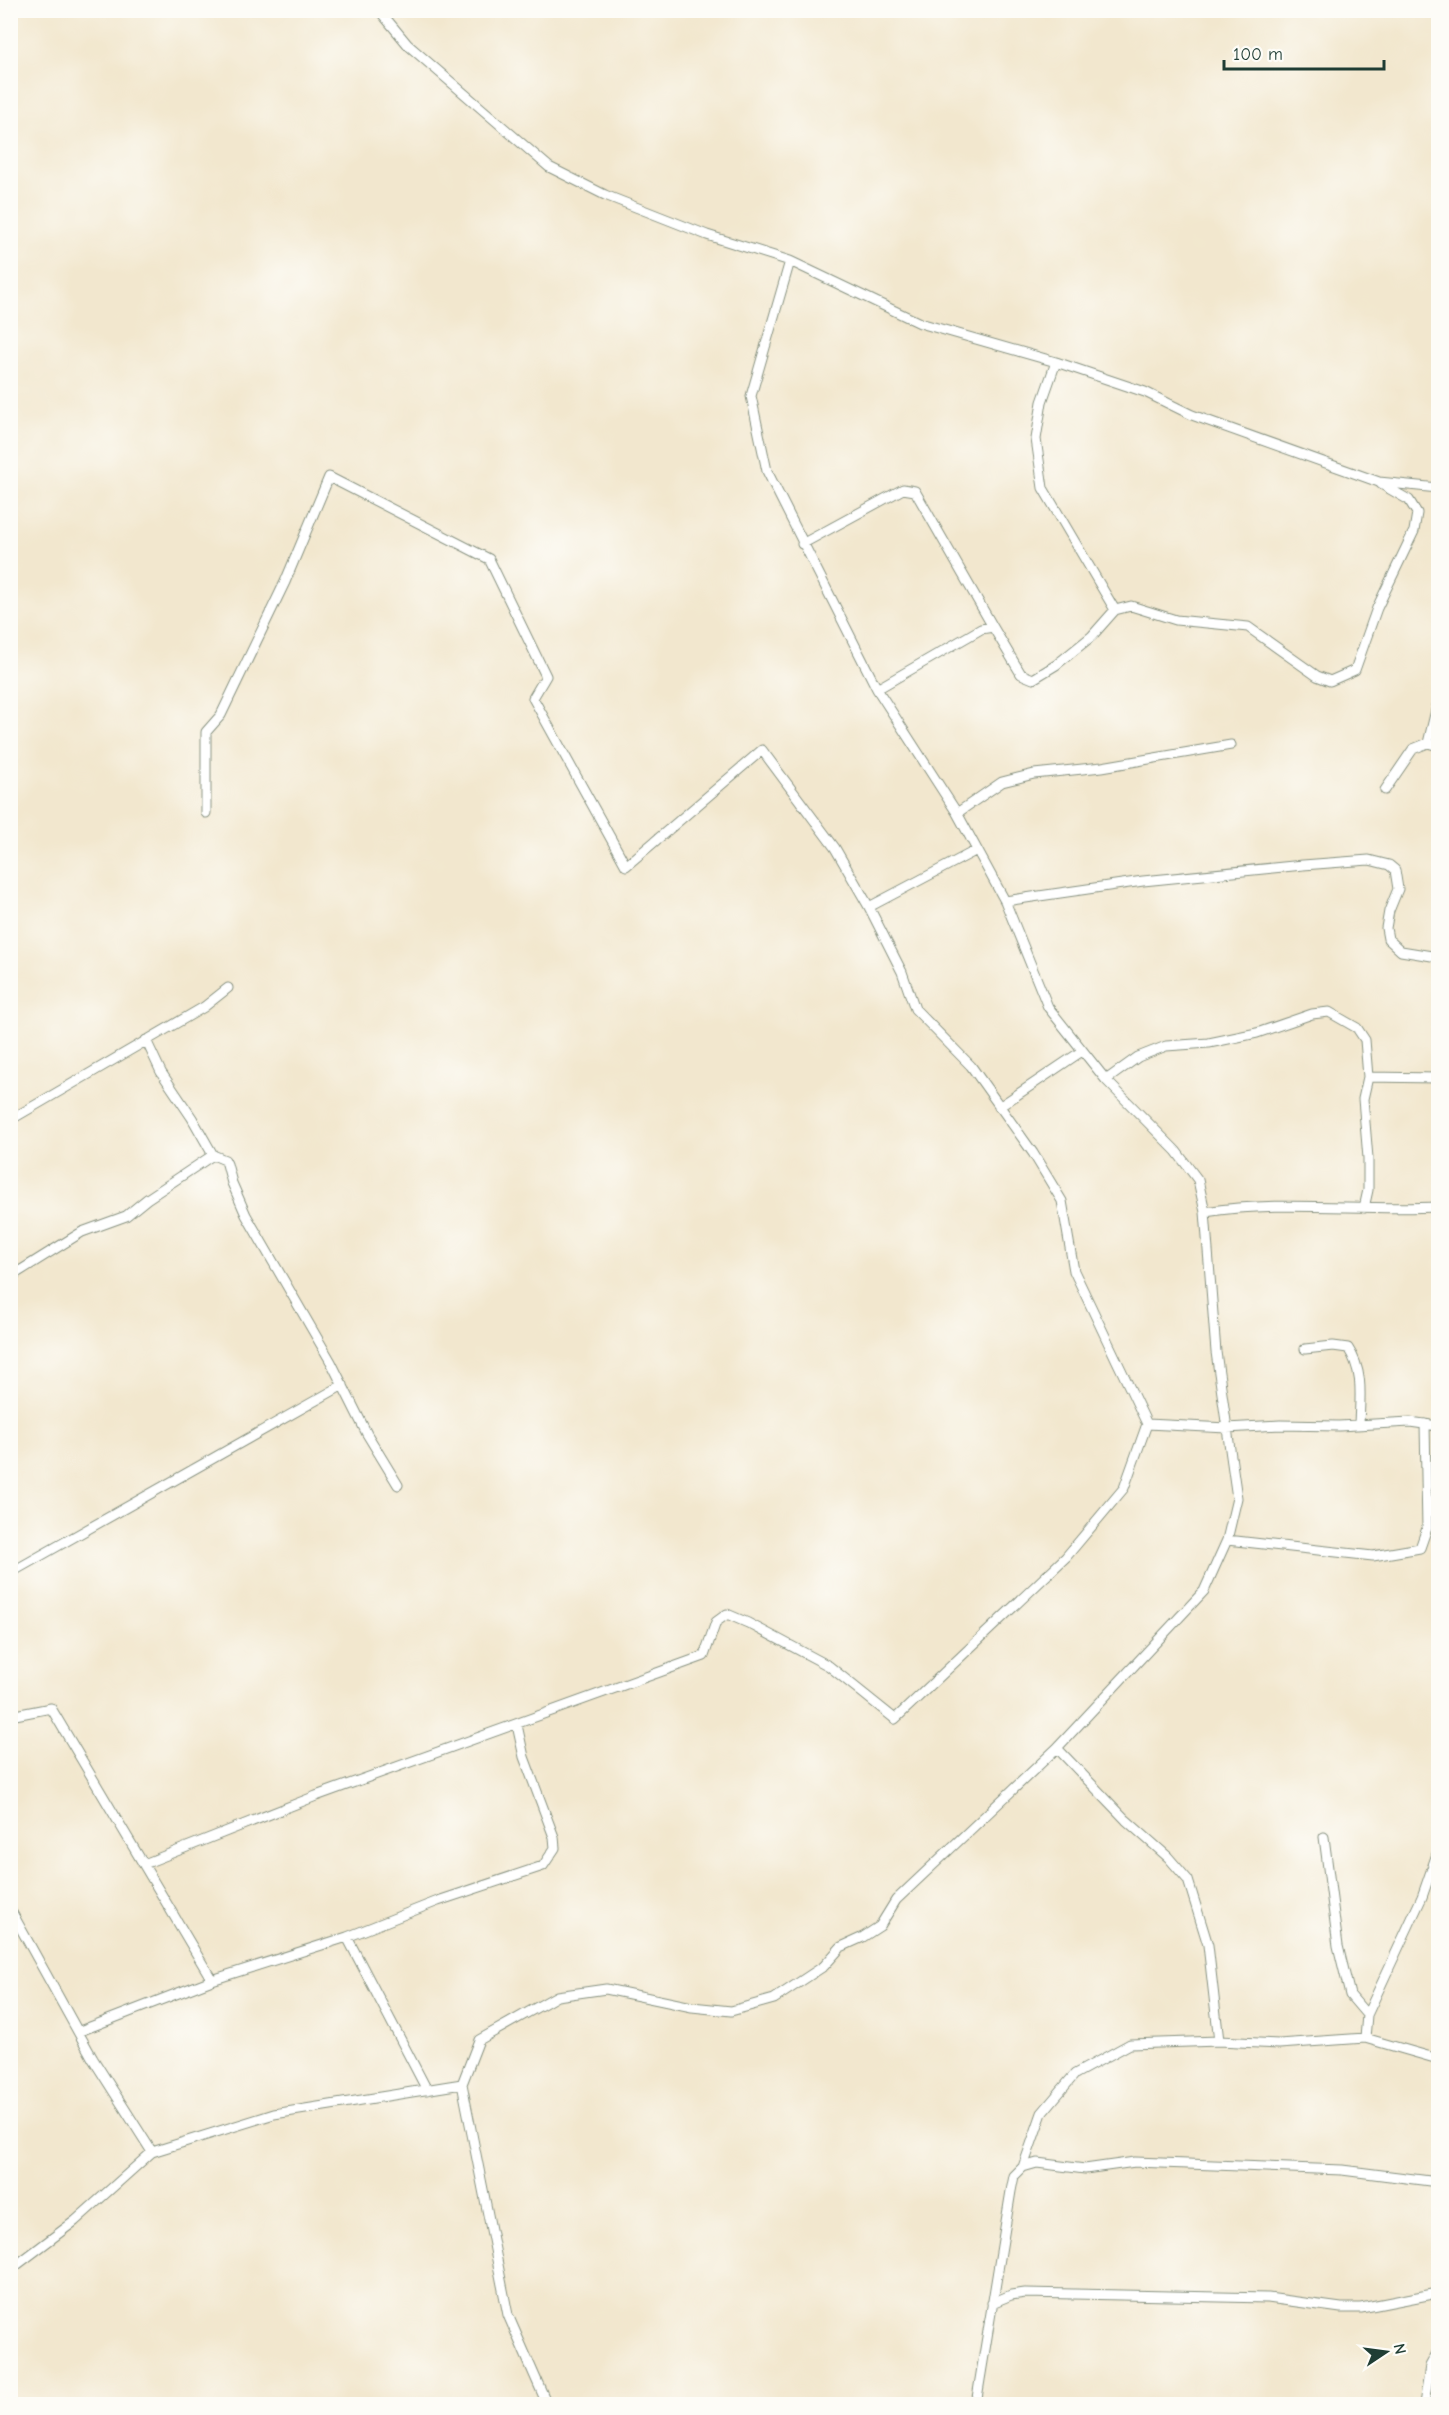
<svg xmlns="http://www.w3.org/2000/svg" width="1449" height="2415" font-family="'Comic Neue',sans-serif">
  <style>
    .lines { fill: none; stroke-linecap: round; stroke-linejoin: round }
    .minor-casing { stroke: #889281; stroke-width: 11 }
    .minor { stroke: #fff; stroke-width: 9 }
  </style>
  <rect width="100%" height="100%" fill="#fdfcf7"/>
  <filter id="ink" filterUnits="userSpaceOnUse"><feTurbulence type="fractalNoise" baseFrequency=".0167" numOctaves="2"/><feDisplacementMap in="SourceGraphic" scale="12" xChannelSelector="R" yChannelSelector="G"/><feConvolveMatrix kernelMatrix="1 2 1 2 8 2 1 2 1" color-interpolation-filters="sRGB"/></filter>
  <filter id="wash" filterUnits="userSpaceOnUse"><feTurbulence type="fractalNoise" baseFrequency=".008" numOctaves="4" result="noise"/><feDisplacementMap in="SourceGraphic" scale="24" xChannelSelector="R" yChannelSelector="G"/><feGaussianBlur stdDeviation="1.35" result="paint"/><feColorMatrix in="noise" values="0 0 0 0 0 0 0 0 0 0 0 0 0 0 0 0 0 1.4 0 .05"/><feComposite in="paint" operator="in"/></filter>
  <g filter="url(#wash)">
    <rect width="100%" height="100%" fill="#f2e7ce"/>
  </g>
  <g filter="url(#ink)">
    <g class="lines">
      <g class="minor-casing">
        <path id="minor" d="M379,10L408,45L549,167L605,195L707,235L790,261L920,323L1056,362L1145,392L1192,415L1379,482L1438,488
          M1056,362L1042,402L1036,439L1043,488L1115,610
          M802,544L903,489L915,491L993,627
          M877,689L981,629L993,627L1021,674L1033,679L1056,665L1092,636L1115,610L1131,606L1176,620L1248,627L1317,676L1330,681L1355,670L1377,608L1414,531L1417,513L1409,500L1381,484
          M1428,743L1438,702
          M1385,790L1413,749L1428,743L1438,746
          M957,813L1002,782L1034,774L1102,767L1231,745
          M1005,901L1143,881L1303,865L1369,860L1389,865L1395,870L1398,889L1389,911L1386,928L1388,939L1401,951L1438,957
          M869,907L975,851
          M146,1040L161,1072L192,1118L213,1155L225,1160L227,1164L232,1183L246,1215L331,1362L367,1434L398,1485
          M1368,1077L1438,1078
          M1106,1080L1138,1057L1166,1046L1209,1043L1257,1033L1312,1014L1329,1012L1357,1028L1365,1040L1368,1077L1363,1099L1368,1158V1190L1364,1208
          M999,1107L1082,1051
          M10,1120L204,1007L228,988
          M1205,1212C1282,1200 1361,1211 1438,1207
          M10,1277L82,1232L126,1216L147,1199L213,1155
          M1305,1349L1333,1346L1348,1348C1364,1372 1360,1397 1359,1424
          M1147,1424L1227,1428L1280,1425L1339,1426L1410,1422L1438,1426
          M1227,1540L1373,1556L1420,1548L1427,1528L1425,1424
          M10,1573L343,1385
          M10,1716L51,1708L212,1980
          M1057,1748L1126,1820L1168,1857L1188,1880L1208,1945L1219,2041
          M1324,1837L1338,1946L1350,1995L1367,2015L1365,2038
          M144,1864L316,1796L704,1656L716,1622L727,1614L748,1623L829,1666L895,1719L1066,1557L1124,1488L1147,1424L1074,1271L1062,1201L1033,1153L971,1066L915,1009L902,972L869,907L835,848L762,750L626,866L533,698L546,676L489,559L329,477L285,582L221,715L206,732V813
          M10,1909L93,2059L152,2152
          M347,1937L427,2090
          M1367,2015L1422,1897L1438,1851
          M80,2031L212,1980L347,1937L438,1901L543,1866L555,1848L554,1837L524,1757L517,1725
          M1023,2167L1042,2113L1075,2074L1130,2044L1219,2041L1279,2044L1365,2038L1438,2059
          M10,2270L75,2221L152,2152L274,2114L462,2084
          M992,2303L1011,2295L1025,2293L1268,2298L1341,2308H1361L1438,2293
          M547,2404L508,2315L462,2084L479,2040L557,1996L606,1989L692,2007L731,2011L774,1999L824,1966L841,1947L863,1937L880,1926L896,1900L1057,1748L1204,1591L1227,1540L1237,1498L1216,1352L1205,1212L1198,1180L1176,1151L1106,1080L1048,1007L1005,901L957,813L877,689L767,471L751,396L790,261
          M976,2404L1011,2191L1014,2176L1023,2167L1037,2163L1085,2169L1135,2162L1342,2170L1438,2182
          M1424,2404L1430,2366L1438,2351"/>
      </g>
      <use href="#minor" class="minor"/>
    </g>
  </g>
  <rect width="1449" height="2415" fill="none" stroke="#fdfcf7" stroke-width="36"/>
  <g transform="translate(1386 2352) rotate(77)" stroke="#fdfcf7" stroke-width="4.5" paint-order="stroke">
  <path d="M0-4.5L10 22L0 15L-10 22Z" fill="#1f3d34"/>
  <text y="-9" font-size="16" font-weight="bold" text-anchor="middle" fill="#1f3d34">N</text>
  </g>
  <path d="M1224 60v9h160v-9" fill="none" stroke="#1f3d34" stroke-width="3"/>
  <text x="1233" y="60" font-size="18" fill="#1f3d34" stroke="#fdfcf7" stroke-width="4.5" paint-order="stroke">100 m</text>
</svg>
